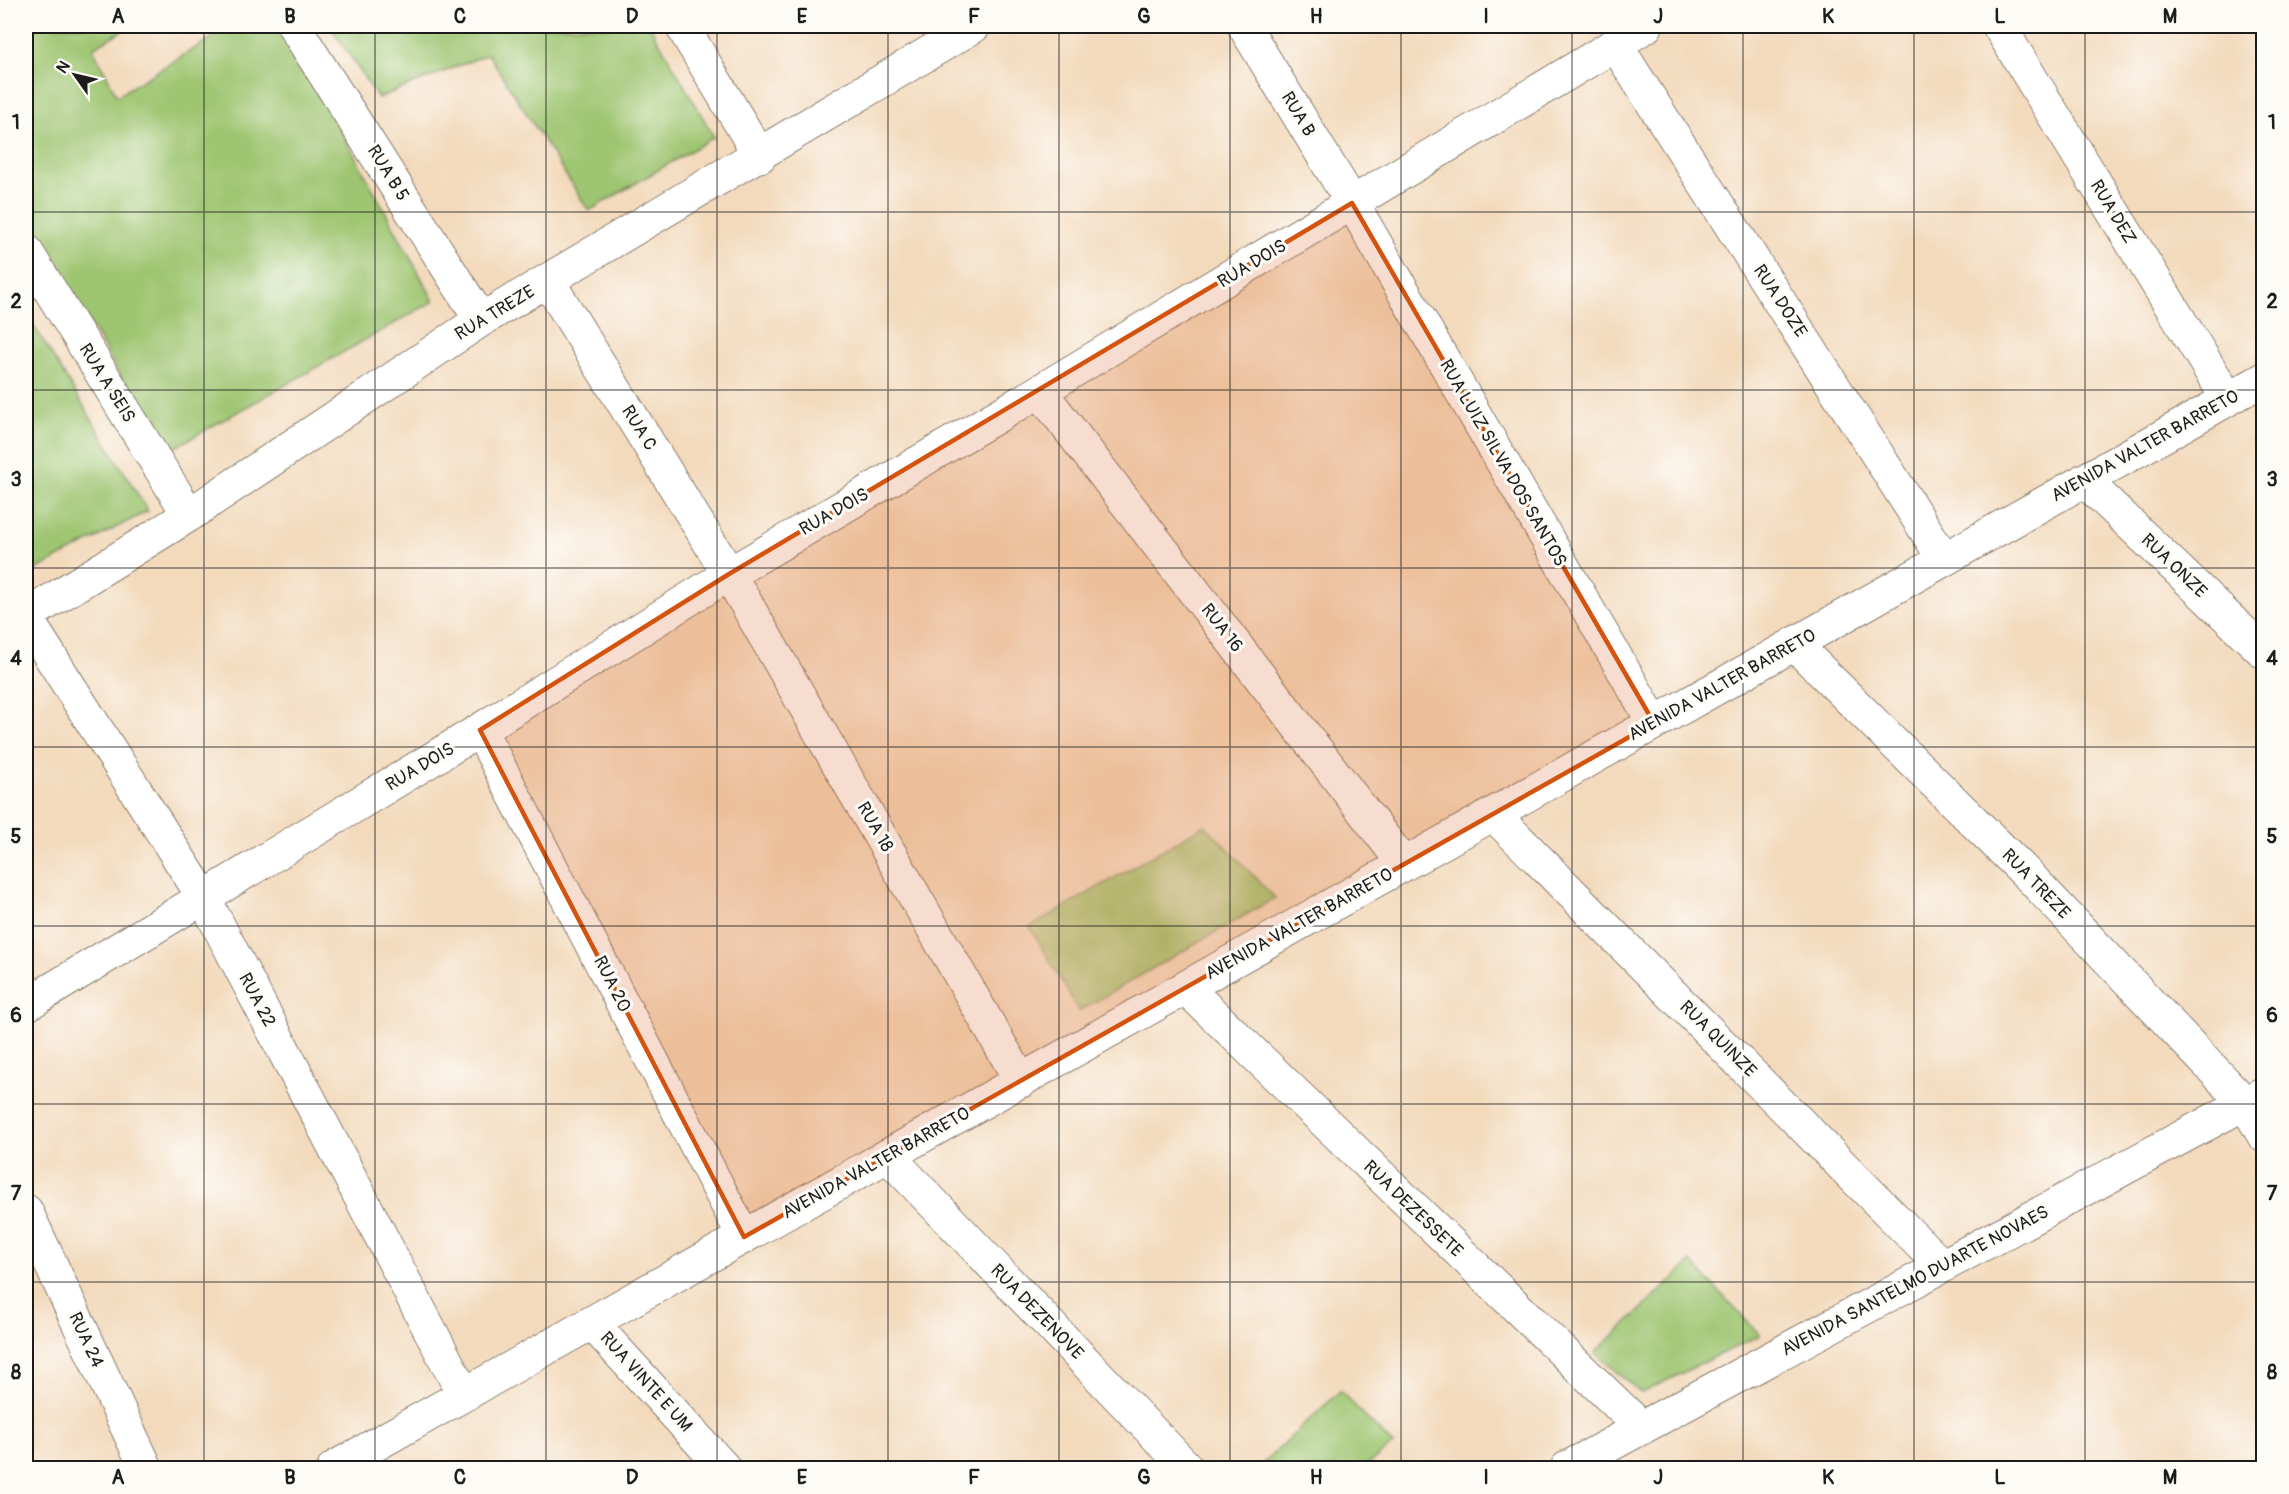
<svg xmlns="http://www.w3.org/2000/svg" width="2289" height="1494" font-family="Pangolin,sans-serif">
  <style>
    .green { fill: #9ec571; stroke: #5d7046; stroke-width: 1.5 }
    .lines { fill: none; stroke-linecap: round; stroke-linejoin: round }
    .minor-casing { stroke: #887b6c; stroke-width: 35 }
    .minor { stroke: #fff; stroke-width: 33 }
    .marked { fill: #d4530e; fill-opacity: 0.2; stroke: #d4530e; stroke-width: 4.5; stroke-linejoin: round }
    .grid { fill: none; stroke: #1c1c1c; stroke-width: 1.5; stroke-opacity: 0.55 }
    .labels { text-anchor: middle; dominant-baseline: central; stroke-width: 6; stroke-linejoin: round; paint-order: stroke }
    .street-label { font-size: 18px; fill: #1c1c1c; stroke: #fdfcf7 }
    .neatline { fill: none; stroke: #1c1c1c; stroke-width: 2 }
    .grid-label { font-size: 20px; text-anchor: middle; font-weight: bold; fill: #1c1c1c }
  </style>
  <rect width="100%" height="100%" fill="#fdfcf7"/>
  <filter id="ink" filterUnits="userSpaceOnUse"><feTurbulence type="fractalNoise" baseFrequency=".0167" numOctaves="2"/><feDisplacementMap in="SourceGraphic" scale="12" xChannelSelector="R" yChannelSelector="G"/><feConvolveMatrix kernelMatrix="1 2 1 2 8 2 1 2 1" color-interpolation-filters="sRGB"/></filter>
  <filter id="wash" filterUnits="userSpaceOnUse"><feTurbulence type="fractalNoise" baseFrequency=".008" numOctaves="4" result="noise"/><feDisplacementMap in="SourceGraphic" scale="24" xChannelSelector="R" yChannelSelector="G"/><feGaussianBlur stdDeviation="1.35" result="paint"/><feColorMatrix in="noise" values="0 0 0 0 0 0 0 0 0 0 0 0 0 0 0 0 0 1.4 0 .05"/><feComposite in="paint" operator="in"/></filter>
  <g filter="url(#wash)">
    <rect width="100%" height="100%" fill="#f3dabd"/>
    <path class="green" d="M33,26H130L93,48L117,96L231,26H284L434,301L165,453L26,213V31Z
      M330,26H650L714,137L589,211L488,54L378,98Z
      M26,313L148,511L26,575Z
      M1205,825L1275,898L1079,1011L1030,927Z
      M1691,1262L1760,1335L1641,1393L1595,1353Z
      M1340,1391L1393,1445L1362,1468H1258Z"/>
  </g>
  <g filter="url(#ink)">
    <g class="lines">
      <g class="minor-casing">
        <path id="minor" d="M294,26L481,320
          M682,26L760,156
          M1244,26L1352,203L1654,723
          M1999,26L2228,399
          M1615,44L1944,559
          M26,251L189,515
          M548,281L729,574L1021,1081
          M1040,391L1404,864
          M2084,480L2264,652
          M26,616L189,515L481,320L974,26
          M26,618L204,898L464,1395
          M1794,644L2031,878L2245,1103L2264,1136
          M480,730L744,1237
          M1493,814L1942,1266
          M1186,988L1642,1428
          M26,1005L480,730L729,574L1040,391L1646,26
          M888,1156L1187,1468
          M26,1211L146,1468
          M592,1323L724,1468
          M334,1468L2264,379
          M1567,1468L2264,1093"/>
      </g>
      <use href="#minor" class="minor"/>
    </g>
  </g>
  <path class="marked" d="M1352,203L1654,723L744,1237L480,730L729,574Z"/>
  <path class="grid" d="M204,26V1468M375,26V1468M546,26V1468M717,26V1468M888,26V1468M1059,26V1468M1230,26V1468M1401,26V1468M1572,26V1468M1743,26V1468M1914,26V1468M2085,26V1468M26,212H2264M26,390H2264M26,568H2264M26,747H2264M26,926H2264M26,1104H2264M26,1282H2264"/>
  <g class="labels">
    <g class="street-label">
      <text transform="translate(1298 114) rotate(59)">RUA B</text>
      <text transform="translate(388 173) rotate(58)">RUA B 5</text>
      <text transform="translate(2113 212) rotate(59)">RUA DEZ</text>
      <text transform="translate(1252 264) rotate(-31)">RUA DOIS</text>
      <text transform="translate(1780 301) rotate(57)">RUA DOZE</text>
      <text transform="translate(495 313) rotate(-31)">RUA TREZE</text>
      <text transform="translate(107 383) rotate(58)">RUA A SEIS</text>
      <text transform="translate(639 428) rotate(58)">RUA C</text>
      <text transform="translate(2145 446) rotate(-29)">AVENIDA VALTER BARRETO</text>
      <text transform="translate(1503 463) rotate(60)">RUA LUIZ SILVA DOS SANTOS</text>
      <text transform="translate(834 512) rotate(-30)">RUA DOIS</text>
      <text transform="translate(2174 566) rotate(44)">RUA ONZE</text>
      <text transform="translate(1222 628) rotate(52)">RUA 16</text>
      <text transform="translate(1722 685) rotate(-29)">AVENIDA VALTER BARRETO</text>
      <text transform="translate(420 767) rotate(-31)">RUA DOIS</text>
      <text transform="translate(875 827) rotate(60)">RUA 18</text>
      <text transform="translate(2036 884) rotate(46)">RUA TREZE</text>
      <text transform="translate(1299 924) rotate(-29)">AVENIDA VALTER BARRETO</text>
      <text transform="translate(612 984) rotate(63)">RUA 20</text>
      <text transform="translate(257 1000) rotate(62)">RUA 22</text>
      <text transform="translate(1718 1039) rotate(45)">RUA QUINZE</text>
      <text transform="translate(876 1163) rotate(-29)">AVENIDA VALTER BARRETO</text>
      <text transform="translate(1413 1209) rotate(44)">RUA DEZESSETE</text>
      <text transform="translate(1915 1281) rotate(-28)">AVENIDA SANTELMO DUARTE NOVAES</text>
      <text transform="translate(1037 1312) rotate(46)">RUA DEZENOVE</text>
      <text transform="translate(86 1340) rotate(65)">RUA 24</text>
      <text transform="translate(646 1382) rotate(48)">RUA VINTE E UM</text>
    </g>
  </g>
  <rect width="2289" height="1494" fill="none" stroke="#fdfcf7" stroke-width="66"/>
  <g transform="translate(75 75) rotate(304)" stroke="#fdfcf7" stroke-width="4.5" paint-order="stroke">
  <path d="M0-4.5L10 22L0 15L-10 22Z" fill="#1c1c1c"/>
  <text y="-9" font-size="16" font-weight="bold" text-anchor="middle" fill="#1c1c1c">N</text>
  </g>
  <rect x="33" y="33" width="2223" height="1428" class="neatline"/>
  <g class="grid-label">
    <text x="118" y="23">A</text>
    <text x="290" y="23">B</text>
    <text x="460" y="23">C</text>
    <text x="632" y="23">D</text>
    <text x="802" y="23">E</text>
    <text x="974" y="23">F</text>
    <text x="1144" y="23">G</text>
    <text x="1316" y="23">H</text>
    <text x="1486" y="23">I</text>
    <text x="1658" y="23">J</text>
    <text x="1828" y="23">K</text>
    <text x="2000" y="23">L</text>
    <text x="2170" y="23">M</text>
    <text x="16" y="129">1</text>
    <text x="2272" y="129">1</text>
    <text x="16" y="308">2</text>
    <text x="2272" y="308">2</text>
    <text x="16" y="486">3</text>
    <text x="2272" y="486">3</text>
    <text x="16" y="665">4</text>
    <text x="2272" y="665">4</text>
    <text x="16" y="843">5</text>
    <text x="2272" y="843">5</text>
    <text x="16" y="1022">6</text>
    <text x="2272" y="1022">6</text>
    <text x="16" y="1200">7</text>
    <text x="2272" y="1200">7</text>
    <text x="16" y="1379">8</text>
    <text x="2272" y="1379">8</text>
    <text x="118" y="1484">A</text>
    <text x="290" y="1484">B</text>
    <text x="460" y="1484">C</text>
    <text x="632" y="1484">D</text>
    <text x="802" y="1484">E</text>
    <text x="974" y="1484">F</text>
    <text x="1144" y="1484">G</text>
    <text x="1316" y="1484">H</text>
    <text x="1486" y="1484">I</text>
    <text x="1658" y="1484">J</text>
    <text x="1828" y="1484">K</text>
    <text x="2000" y="1484">L</text>
    <text x="2170" y="1484">M</text>
  </g>
</svg>
